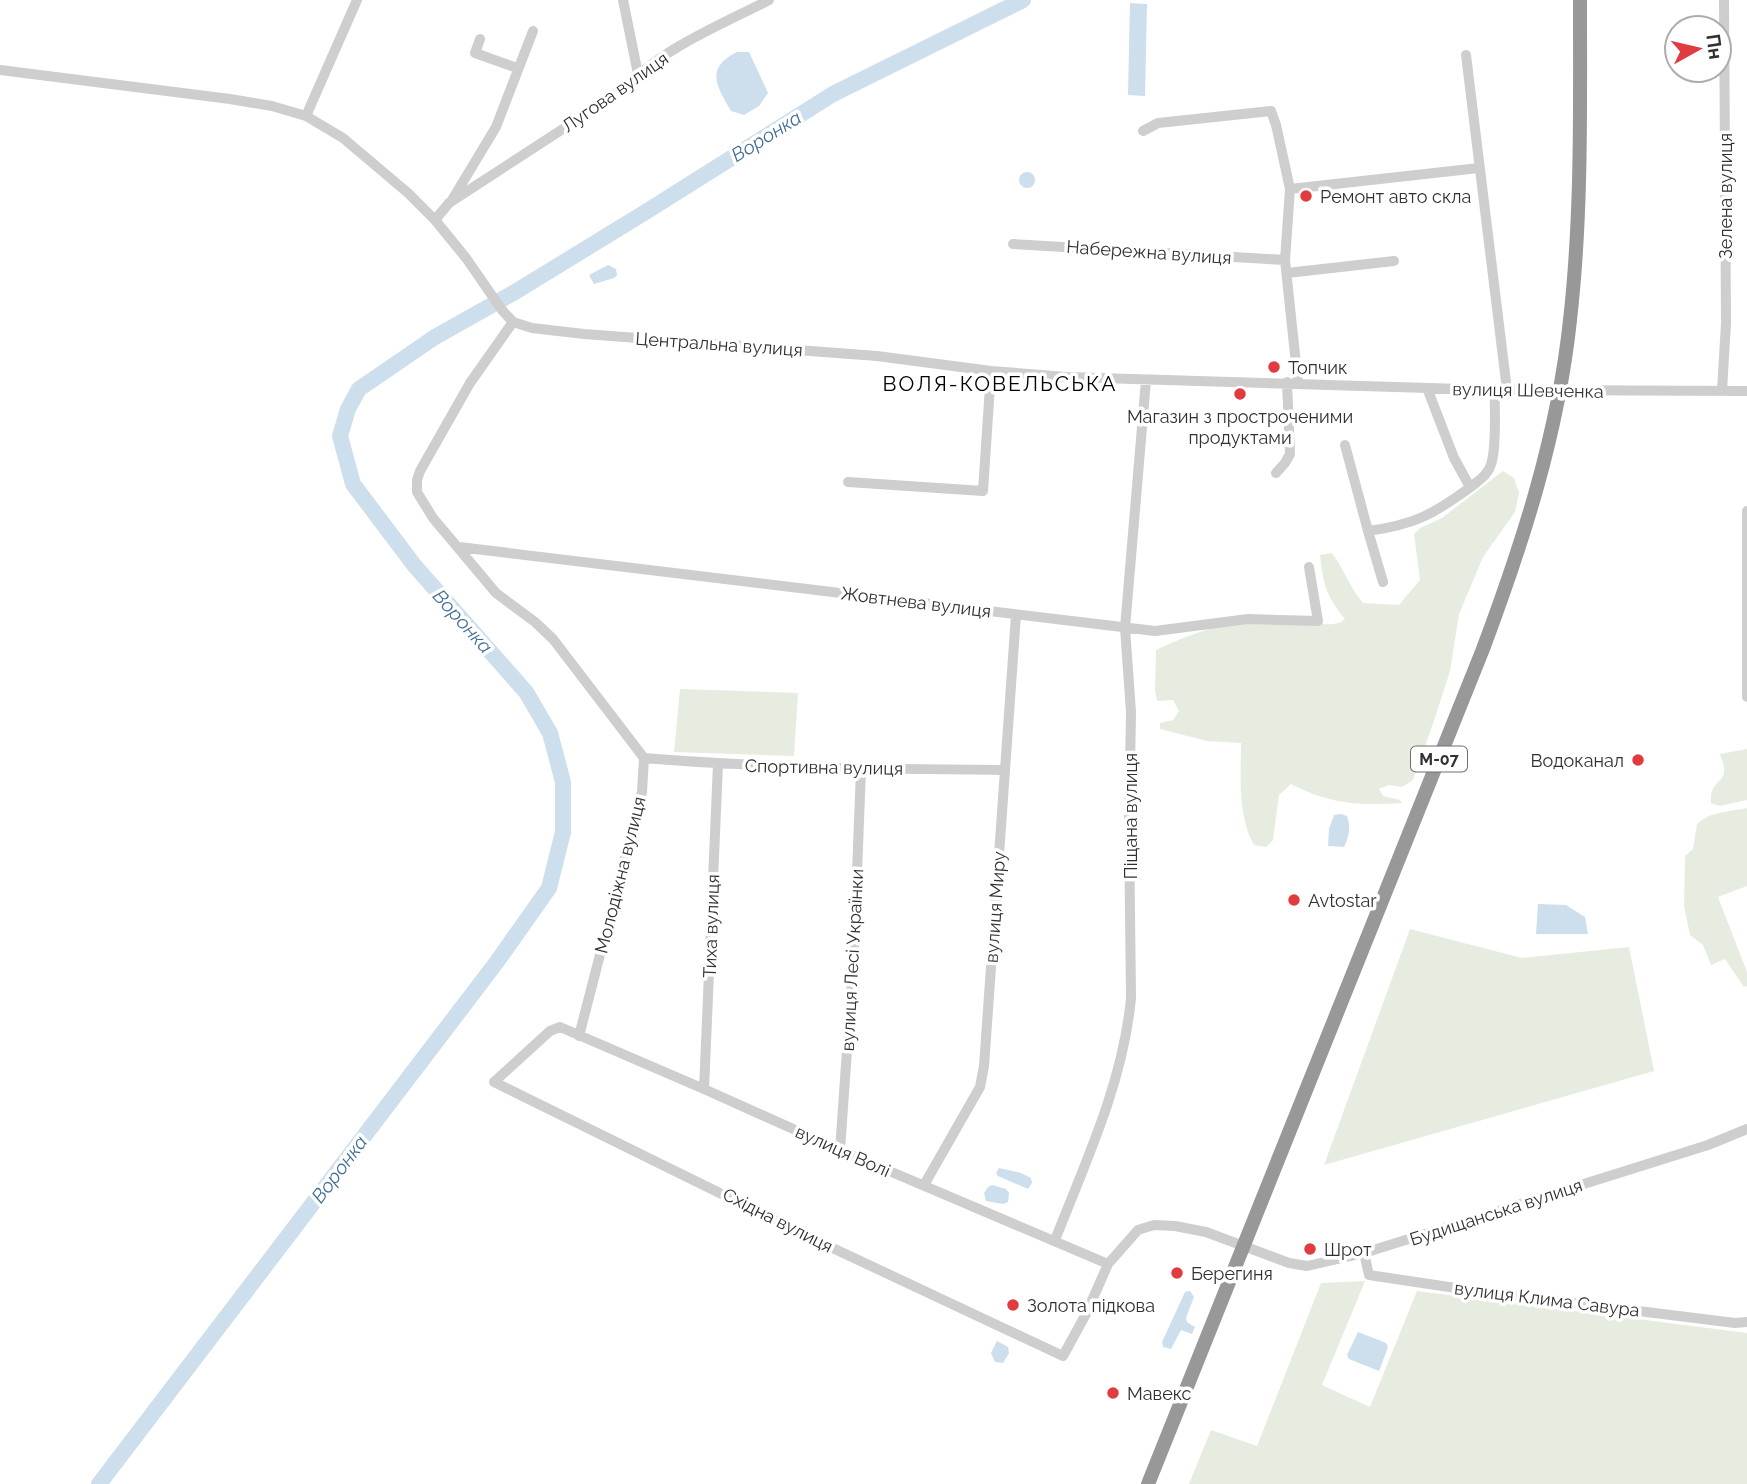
<svg xmlns="http://www.w3.org/2000/svg" width="1747" height="1484" font-family="Raleway,sans-serif">
  <style>
    .green { fill: #e6ede0 }
    .water { fill: #cddeec }
    .lines { fill: none; stroke-linecap: round; stroke-linejoin: round }
    .river { stroke: #cddeec; stroke-width: 16 }
    .minor { stroke: #cecece; stroke-width: 10 }
    .highway { stroke: #989898; stroke-width: 14 }
    .poi-dot { fill: #e03b3e; stroke: #fff; stroke-width: 2.5 }
    .labels { text-anchor: middle; dominant-baseline: central; stroke-width: 7; stroke-linejoin: round; paint-order: stroke }
    .shield { fill: #fff; stroke: #6f6f6f; stroke-width: 2 }
    .shield-label { font-size: 16px; font-weight: bold; fill: #313131 }
    .street-label { font-size: 18px; fill: #313131; stroke: #fff }
    .poi-label { font-size: 18px; fill: #313131; stroke: #fff; text-anchor: start }
    .water-label { font-size: 19px; font-style: italic; fill: #406e92; stroke: #fff }
    .quarter-label { font-size: 21px; letter-spacing: 2px; fill: #000; stroke: #fff }
  </style>
  <rect width="100%" height="100%" fill="#fff"/>
  <path class="green" d="M1503,471L1514,478L1519,493L1515,512L1483,557L1459,614L1450,671L1437,712L1413,780L1402,787L1389,785L1379,789L1383,796L1400,800L1402,803C1359,806 1330,804 1291,784L1279,795L1273,840L1266,847L1254,845C1237,815 1241,776 1241,743L1207,741L1160,729V723L1173,720L1179,711L1173,700L1157,701L1155,690L1156,650C1177,640 1200,631 1222,625C1245,619 1274,622 1298,621C1313,620 1333,630 1345,619C1326,596 1323,583 1320,555L1332,553C1344,569 1350,588 1363,603L1399,605L1420,580L1414,534L1420,528L1442,518Z
    M680,689L798,693L794,756L674,752Z
    M1747,749V800L1720,806L1711,803C1709,782 1723,784 1724,772C1725,767 1722,760 1720,754Z
    M1747,808V886L1718,897L1747,972V986L1744,987L1725,959L1711,965L1703,945L1690,935L1684,906L1685,856L1693,849L1697,824C1711,811 1729,812 1747,808Z
    M1410,929L1522,958L1629,947L1654,1071L1324,1165Z
    M1365,1281L1322,1385L1370,1407L1417,1291L1747,1333V1484H1189L1211,1430L1257,1446L1321,1283Z"/>
  <path class="water" d="M1130,3L1147,4L1145,96L1128,95Z
    M737,52H749L768,93L759,106L744,115L731,111C716,85 705,68 737,52Z
    M1019 180a8 8 0 1 1 16 0a8 8 0 1 1-16 0Z
    M608,265L616,269L617,275L614,278L594,284L589,275Z
    M1341,814L1347,816C1351,826 1349,838 1344,847L1328,846L1329,829L1334,815Z
    M1538,904L1566,905L1585,917L1588,934H1536Z
    M999,1168L1021,1173L1031,1178L1032,1183L1028,1189L998,1176L996,1173Z
    M992,1185L1006,1189L1009,1193L1008,1202L1003,1204L986,1201L984,1193L988,1187Z
    M1190,1291L1194,1297L1186,1318L1187,1322L1195,1327L1192,1334L1181,1330L1171,1349L1163,1347L1162,1342L1185,1292Z
    M1358,1332L1386,1343L1388,1347L1379,1371L1349,1359L1347,1355Z
    M997,1341L1008,1347L1009,1353L1003,1363L995,1362L991,1353Z"/>
  <g class="lines">
    <path class="river" d="M99,1484L496,963L549,888L563,832V782L550,733L526,692L414,565L353,484L340,436L348,409L359,389L435,337L515,292L644,213L833,94L1023,0"/>
    <path class="minor" d="M623,0L638,74
      M480,39L475,53L517,68
      M1466,55L1507,390
      M0,70L230,99L272,106L306,116L343,138L408,193L435,220L466,258L502,310L513,322L532,328L584,334L877,356L991,371L1067,377L1495,390L1747,391
      M306,116L357,0
      M1143,131L1158,123L1271,111L1276,125L1290,189L1285,260L1298,383
      M1290,189L1479,168
      M452,200L496,127L533,31
      M435,220L449,203L629,86C656,51 729,21 769,0
      M1013,244L1285,260
      M1287,273L1394,261
      M513,322L470,383L420,471L417,480V492L433,518L496,593L535,622L553,639L644,758L642,792L579,1036
      M1427,388L1454,458L1470,487
      M1722,391L1726,323L1724,0
      M1345,445L1368,531C1413,525 1432,515 1468,489C1478,481 1489,475 1492,461C1497,439 1494,412 1495,390
      M1276,473L1285,463L1290,454L1287,382
      M848,482L983,491L991,371
      M1747,511V697
      M1368,531L1383,582
      M459,547L1155,631L1248,619L1318,621L1309,567
      M644,758C764,768 884,769 1004,770
      M704,1089L718,764
      M840,1150L854,951L861,769
      M924,1185L980,1087L984,1066L1016,615
      M1055,1240C1086,1161 1123,1083 1131,998L1129,827L1131,712L1125,628L1146,380
      M1364,1253L1369,1275L1469,1290L1735,1323L1747,1322
      M1108,1264L840,1150L704,1089L560,1027L550,1031L494,1082L807,1236L1063,1356L1087,1312L1108,1264L1138,1230L1154,1225L1175,1226L1206,1232L1289,1263L1307,1266L1364,1253L1708,1145L1747,1129"/>
    <path class="highway" d="M1148,1484L1483,649C1523,542 1558,434 1570,320C1582,214 1580,106 1580,0"/>
  </g>
  <g class="poi-dot">
    <circle cx="1306" cy="196" r="7"/>
    <circle cx="1274" cy="367" r="7"/>
    <circle cx="1240" cy="394" r="7"/>
    <circle cx="1638" cy="760" r="7"/>
    <circle cx="1294" cy="900" r="7"/>
    <circle cx="1310" cy="1249" r="7"/>
    <circle cx="1177" cy="1273" r="7"/>
    <circle cx="1013" cy="1305" r="7"/>
    <circle cx="1113" cy="1393" r="7"/>
  </g>
  <g class="labels">
    <rect class="shield" x="1411" y="746.5" width="56" height="25" rx="5"/>
    <g class="shield-label">
      <text x="1439" y="759">М-07</text>
    </g>
    <g class="street-label">
      <text transform="translate(615 92) rotate(-35)">Лугова вулиця</text>
      <text transform="translate(1725 196) rotate(-90)">Зелена вулиця</text>
      <text transform="translate(1149 252) rotate(4)">Набережна вулиця</text>
      <text transform="translate(719 344) rotate(4)">Центральна вулиця</text>
      <text transform="translate(1528 390) rotate(1)">вулиця Шевченка</text>
      <text transform="translate(916 602) rotate(7)">Жовтнева вулиця</text>
      <text transform="translate(824 767) rotate(1)">Спортивна вулиця</text>
      <text transform="translate(1130 816) rotate(-90)">Піщана вулиця</text>
      <text transform="translate(620 875) rotate(-76)">Молодіжна вулиця</text>
      <text transform="translate(995 907) rotate(-86)">вулиця Миру</text>
      <text transform="translate(711 926) rotate(-88)">Тиха вулиця</text>
      <text transform="translate(852 960) rotate(-87)">вулиця Лесі Українки</text>
      <text transform="translate(843 1151) rotate(24)">вулиця Волі</text>
      <text transform="translate(1496 1212) rotate(-18)">Будищанська вулиця</text>
      <text transform="translate(778 1220) rotate(27)">Східна вулиця</text>
      <text transform="translate(1547 1299) rotate(7)">вулиця Клима Савура</text>
    </g>
    <g class="poi-label">
      <text x="1320" y="196">Ремонт авто скла</text>
      <text x="1288" y="367">Топчик</text>
      <text x="1240" y="416" text-anchor="middle">Магазин з простроченими<tspan x="1240" dy="21">продуктами</tspan></text>
      <text x="1624" y="760" text-anchor="end">Водоканал</text>
      <text x="1308" y="900">Avtostar</text>
      <text x="1324" y="1249">Шрот</text>
      <text x="1191" y="1273">Берегиня</text>
      <text x="1027" y="1305">Золота підкова</text>
      <text x="1127" y="1393">Мавекс</text>
    </g>
    <g class="water-label">
      <text transform="translate(766 136) rotate(-32)">Воронка</text>
      <text transform="translate(463 621) rotate(48)">Воронка</text>
      <text transform="translate(339 1169) rotate(-53)">Воронка</text>
    </g>
    <g class="quarter-label">
      <text x="1000" y="383">ВОЛЯ-КОВЕЛЬСЬКА</text>
    </g>
  </g>
  <g transform="translate(1698 49) rotate(82)"><circle r="33" fill="#ffffff" stroke="#adadad" stroke-width="2"/>
  <path d="M0-5L12 26L0 18L-12 26Z" fill="#e03b3e"/>
  <text y="-10" font-size="19" font-weight="bold" text-anchor="middle" fill="#313131">Пн</text>
  </g>
</svg>
